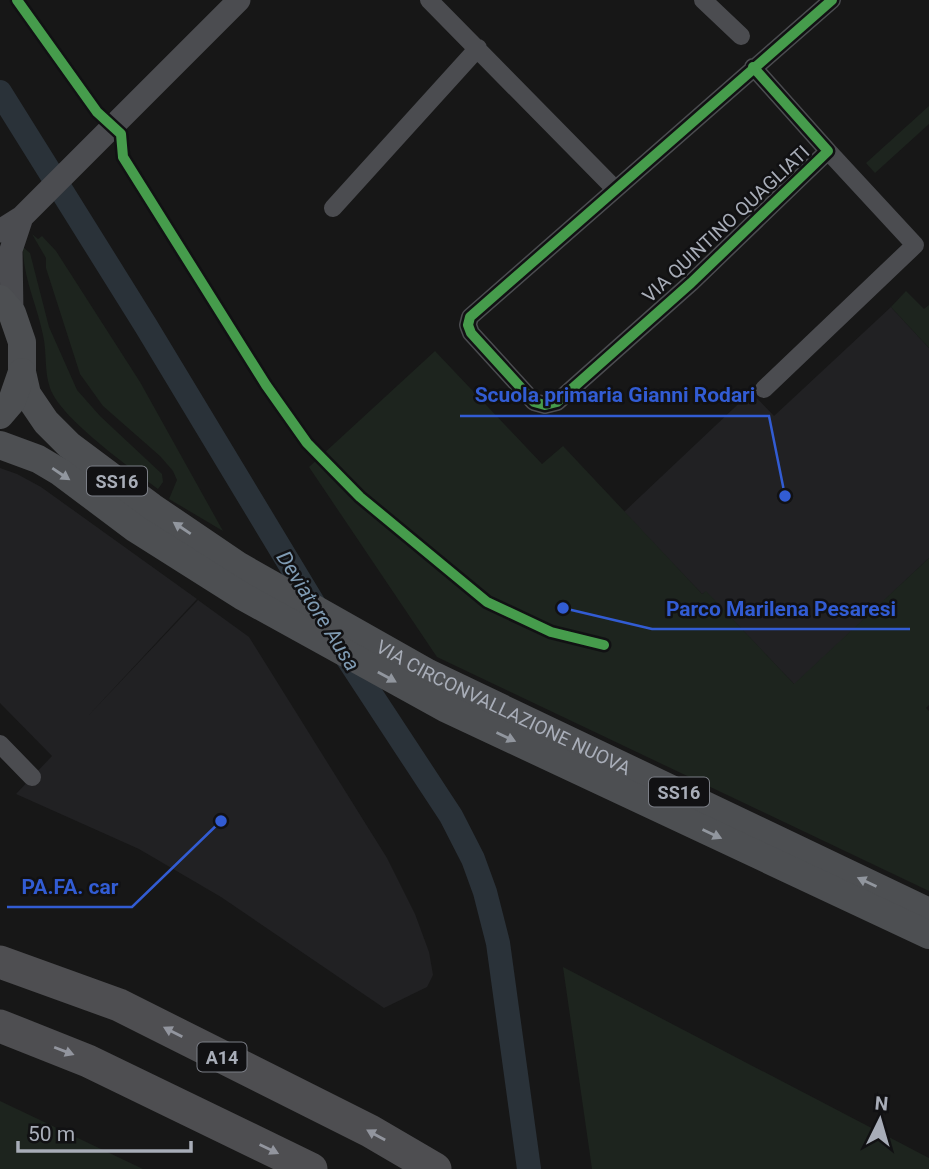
<svg xmlns="http://www.w3.org/2000/svg" width="929" height="1169" font-family="Roboto,sans-serif">
  <style>
    .built { fill: #212123 }
    .green { fill: #1d241e }
    .lines { fill: none; stroke-linecap: round; stroke-linejoin: round }
    .canal { stroke: #2a3239; stroke-width: 24 }
    .minor { stroke: #4b4c50; stroke-width: 18 }
    .tertiary { stroke: #4b4c50; stroke-width: 23 }
    .primary { stroke: #4d4f52; stroke-width: 28 }
    .motorway { stroke: #4e4e51; stroke-width: 33 }
    .cycleway-casing { stroke: #111113; stroke-width: 15 }
    .cycleway { stroke: #469c4c; stroke-width: 10 }
    .oneway { fill: #91969e }
    .oneway2 { fill: #92959e }
    .labels { text-anchor: middle; dominant-baseline: central; stroke-width: 5; stroke-linejoin: round; paint-order: stroke }
    .shield { fill: #111113; stroke: #7b7e86; stroke-width: 2 }
    .shield-label { font-size: 18px; font-weight: bold; fill: #a8adb8 }
    .street-label { font-size: 19px; fill: #a8adb8; stroke: #111113 }
    .water-label { font-size: 21px; font-style: italic; fill: #7f9bb3; stroke: #111113 }
    .leader { fill: none; stroke: #325cd3; stroke-width: 2.5 }
    .callout-dot { fill: #325cd3; stroke: #111113; stroke-width: 2.5 }
    .callout-label { font-size: 21px; text-anchor: middle; font-weight: bold; fill: #325cd3; stroke: #111113; stroke-width: 5; stroke-linejoin: round; paint-order: stroke }
  </style>
  <rect width="100%" height="100%" fill="#171717"/>
  <path class="built" d="M891,307L929,348V558L795,685L706,592L702,594L624,512L751,392L774,416Z
    M0,468L17,474L41,487L197,599L87,717L198,600L249,637L387,858L415,914L429,952L433,975L427,987L384,1008L221,897L139,849L16,794L52,756L0,703Z"/>
  <path class="green" d="M929,106V124L875,173L866,163Z
    M32,234L38,239L42,236L56,251L140,382L223,531L169,499L177,480L173,471L160,456L103,406L80,374L46,268V258Z
    M23,247L30,253L49,327L77,390L100,416L162,474L163,482L158,489C131,468 61,419 50,388C44,371 47,352 43,335C37,305 23,278 23,247Z
    M906,291L924,309L929,305V348L891,307Z
    M435,351L542,464L563,446L702,594L706,591L794,684L929,558V705L926,708L929,711V891L437,657L309,467Z
    M563,967L929,1158V1169H592Z
    M0,1101L143,1169H0Z"/>
  <g class="lines">
    <path class="canal" d="M0,92L146,326L321,616
      M342,650L451,816L473,859L485,892L498,943L529,1169"/>
    <path class="minor" d="M429,0L615,189
      M703,0L741,36
      M753,67L828,151L691,283L557,402L545,405L534,402L471,333L468,325L470,317L832,0
      M333,208L478,48
      M764,389L915,245L828,151
      M0,744L32,777"/>
    <path class="tertiary" d="M0,231L22,217L239,0
      M12,313L11,250L22,217"/>
    <g class="primary">
      <path id="s1" d="M0,299L12,313L22,342V372L27,394L46,422L69,445L152,507L239,566L428,673L929,912"/>
      <path d="M0,415L12,401L22,372"/>
      <path d="M0,445L38,459L60,472L136,529L242,596L445,708L929,935"/>
    </g>
    <path class="motorway" d="M0,962L119,1005L370,1131L435,1169
      M0,1026L88,1061L311,1169"/>
    <g class="cycleway-casing">
      <path id="cycleway" d="M17,0L97,112L121,134L123,157L266,385L307,443L360,497L487,602L551,632L604,645
        M753,67L828,151L691,283L557,402L545,405L534,402L471,333L468,325L470,317L832,0"/>
    </g>
    <use href="#cycleway" class="cycleway"/>
  </g>
  <defs><path id="oneway-solid" d="M-6-.8H1V-3.2L6.5 0L1 3.2V.8H-6Z" transform="scale(1.75)"/></defs>
  <g class="oneway">
    <use href="#oneway-solid" transform="translate(61 474) rotate(34)"/>
    <use href="#oneway-solid" transform="translate(182 528) rotate(-146)"/>
    <use href="#oneway-solid" transform="translate(387 677) rotate(29)"/>
    <use href="#oneway-solid" transform="translate(506 737) rotate(25)"/>
    <use href="#oneway-solid" transform="translate(712 834) rotate(25)"/>
    <use href="#oneway-solid" transform="translate(867 882) rotate(-155)"/>
  </g>
  <g class="oneway2">
    <use href="#oneway-solid" transform="translate(173 1032) rotate(-153)"/>
    <use href="#oneway-solid" transform="translate(64 1051) rotate(21)"/>
    <use href="#oneway-solid" transform="translate(376 1135) rotate(-151)"/>
    <use href="#oneway-solid" transform="translate(269 1149) rotate(26)"/>
  </g>
  <g class="labels">
    <g class="shield">
      <rect x="87" y="466.5" width="60" height="29" rx="5"/>
      <rect x="649" y="777.5" width="60" height="29" rx="5"/>
      <rect x="197.5" y="1042.5" width="49" height="29" rx="5"/>
    </g>
    <g class="shield-label">
      <text x="117" y="481">SS16</text>
      <text x="679" y="792">SS16</text>
      <text x="222" y="1057">A14</text>
    </g>
    <g class="street-label">
      <text transform="translate(726 224) rotate(-43)">VIA QUINTINO QUAGLIATI</text>
      <text stroke="none"><textPath href="#s1" startOffset="677">VIA CIRCONVALLAZIONE NUOVA</textPath></text>
    </g>
    <g class="water-label">
      <text transform="translate(318 611) rotate(58)">Deviatore Ausa</text>
    </g>
  </g>
  <path class="leader" d="M785 496L769 416H460M563 608L652 629H910M221 821L132 907H7"/>
  <g class="callout-dot">
    <circle cx="785" cy="496" r="7"/>
    <circle cx="563" cy="608" r="7"/>
    <circle cx="221" cy="821" r="7"/>
  </g>
  <g class="callout-label">
    <text x="615" y="402">Scuola primaria Gianni Rodari</text>
    <text x="781" y="616">Parco Marilena Pesaresi</text>
    <text x="70" y="894">PA.FA. car</text>
  </g>
  <g transform="translate(880 1120) rotate(5)" stroke="#111113" stroke-width="5" paint-order="stroke">
  <path d="M0-5L12 26L0 18L-12 26Z" fill="#a8adb8"/>
  <text y="-10" font-size="19" font-weight="bold" text-anchor="middle" fill="#a8adb8">N</text>
  </g>
  <path d="M18 1141v10h173v-10" fill="none" stroke="#a8adb8" stroke-width="3.5"/>
  <text x="28" y="1141" font-size="21" fill="#a8adb8" stroke="#111113" stroke-width="5" paint-order="stroke">50 m</text>
</svg>
